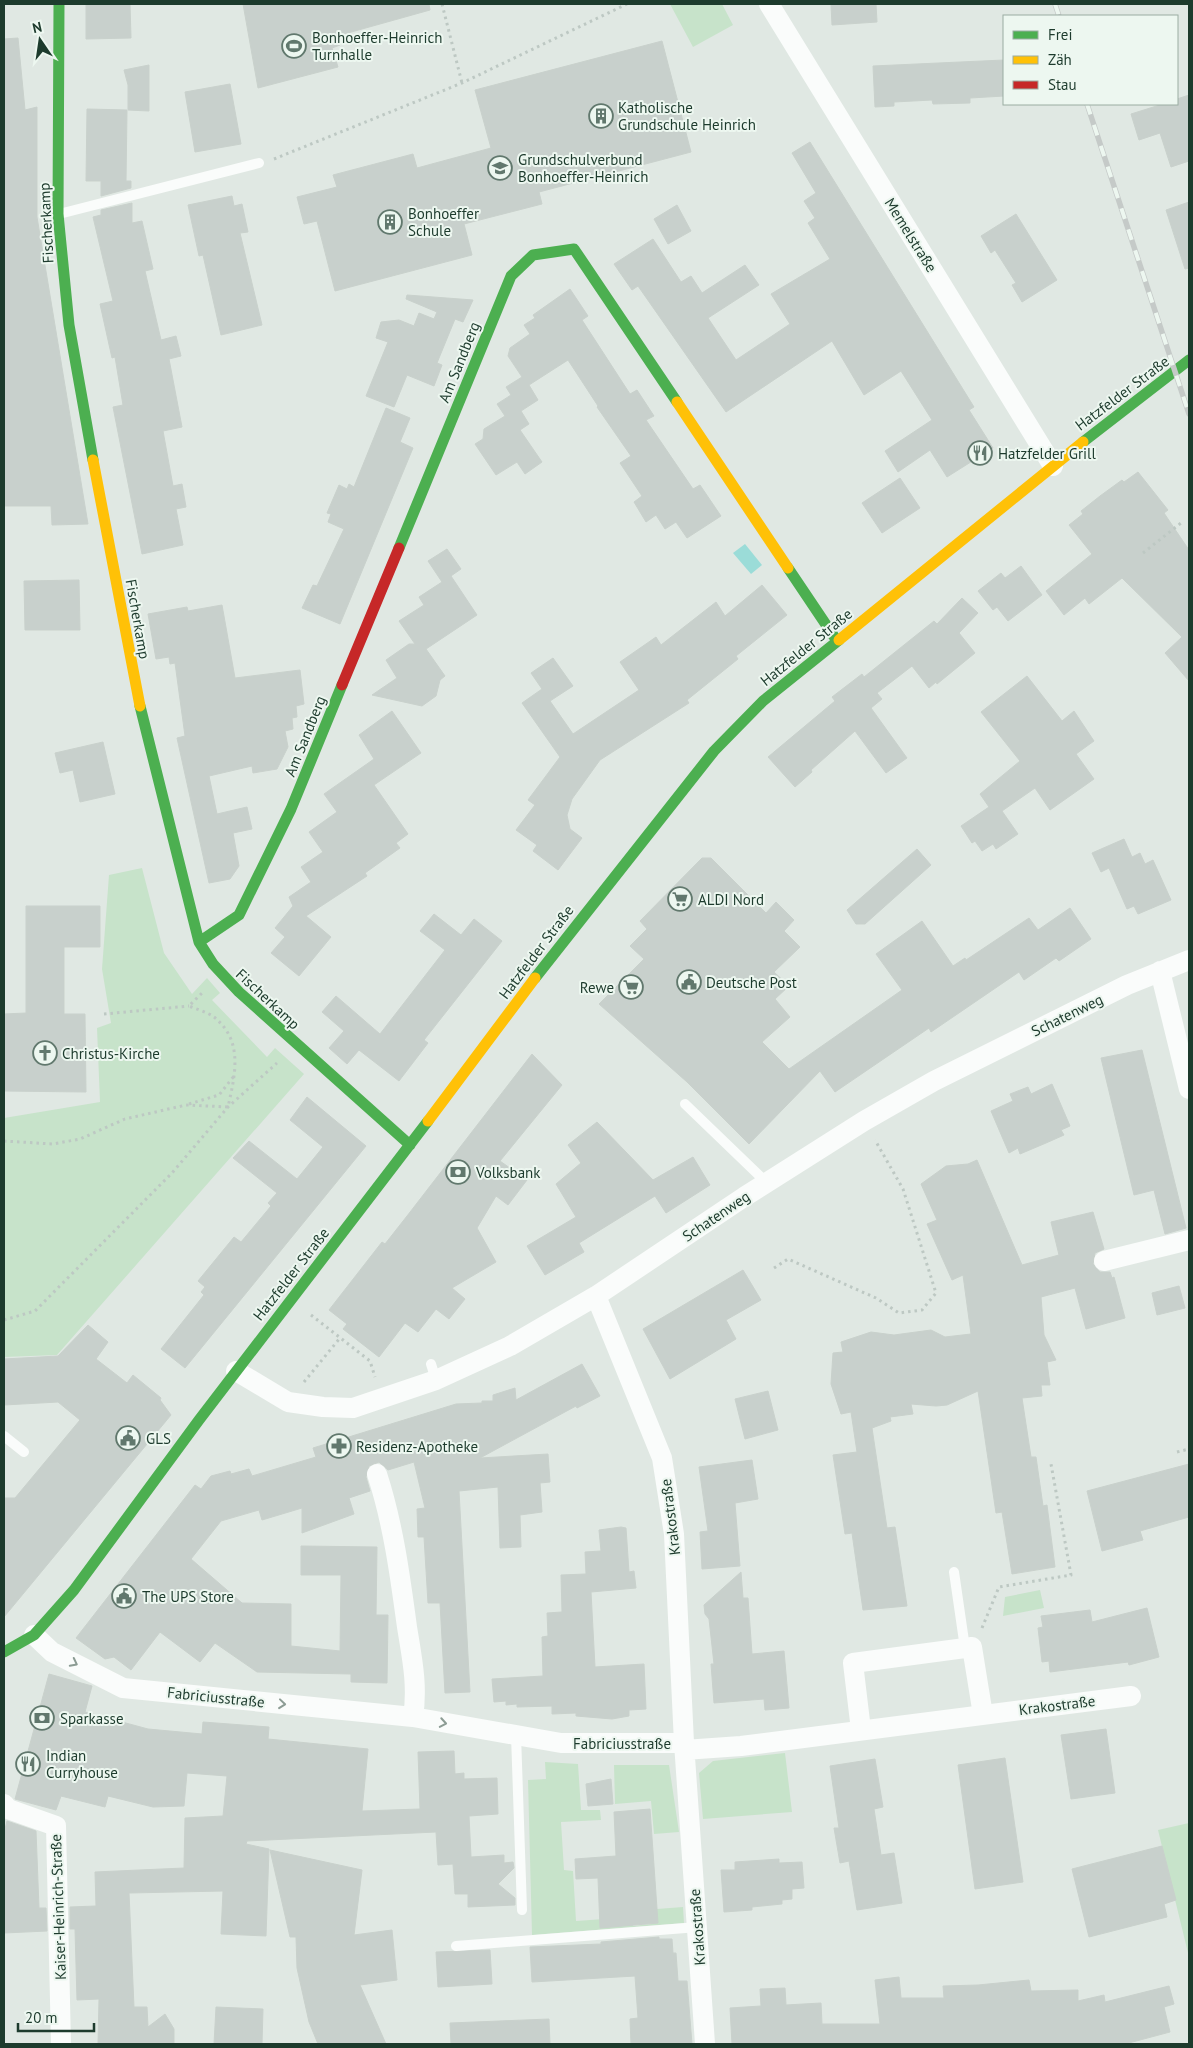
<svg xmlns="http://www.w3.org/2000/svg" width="1193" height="2048" font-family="'PT Sans',sans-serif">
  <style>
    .green { fill: #c7e3ca }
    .water { fill: #9bdcd8 }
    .building { fill: #c8d0cc; stroke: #c9d1cc }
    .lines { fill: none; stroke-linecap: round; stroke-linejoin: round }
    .path { stroke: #bdc8c3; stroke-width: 3; stroke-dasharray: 2.5 4; stroke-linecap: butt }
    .lane { stroke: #fafcfb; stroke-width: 10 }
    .street { stroke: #fafcfb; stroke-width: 20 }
    .fast { stroke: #4caf50; stroke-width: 11 }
    .slow { stroke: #ffc107; stroke-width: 11 }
    .jam { stroke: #c62828; stroke-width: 11 }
    .rail-casing { stroke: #c5cac8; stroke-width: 5.5 }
    .rail { stroke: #edf7f0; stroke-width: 4; stroke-dasharray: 11; stroke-linecap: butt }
    .oneway { stroke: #8c9c94 }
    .labels { text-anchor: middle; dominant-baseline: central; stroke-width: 4; stroke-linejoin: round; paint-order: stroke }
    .poi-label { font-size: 15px; fill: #1d3b2d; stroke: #edf7f0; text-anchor: start }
    .street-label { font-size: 15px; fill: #1d3b2d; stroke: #edf7f0 }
  </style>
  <rect width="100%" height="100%" fill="#e0e8e3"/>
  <path class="green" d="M670,4H722L733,25L693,47Z
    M142,868L164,953L192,994L207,978L220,993L212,1000L267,1057L275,1048L304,1074L57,1355L4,1357V1118L100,1102L97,1028L111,1023L102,969L109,875Z
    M1040,1590L1044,1608L1003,1616L1005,1597Z
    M785,1753L792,1812L703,1819L699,1773L713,1761Z
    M545,1762L578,1764L581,1810H600L601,1820L561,1822L564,1870L573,1871L576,1921L632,1917L633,1926L651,1924L657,1920V1909L683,1907L684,1923L532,1935L528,1780L546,1779Z
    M614,1765H669L679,1832L654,1834L651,1801L615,1804Z
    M1189,1823V1957L1158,1830Z"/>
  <path class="water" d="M745,544L762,565L751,574L733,553Z"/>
  <path class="building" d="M86,4H130L131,38L86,39Z
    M243,4H429L430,10L337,36L340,45L332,48L338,67L258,88Z
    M848,4H876L877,22L832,25L831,5Z
    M18,38L25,110L37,107V217L88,524L52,525L51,506H4V39Z
    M662,41L691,152L539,192L542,204L464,224L472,255L335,291L317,221L304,224L297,197L337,187L333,175L413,154L417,168L491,148L475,90Z
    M1004,60V96L970,98V103L933,104L932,100L894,102V106L875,107L873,66Z
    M149,65V111L128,110V85L124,70Z
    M230,84L241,144L195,152L185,92Z
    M1189,95V161L1171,167L1160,133L1139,140L1131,114L1163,104H1177V99Z
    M87,109L127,110L126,181H131V188L101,196V181H86Z
    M810,142L974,407L969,410L993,448L947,477L930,450L898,472L885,451L932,420L901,371L864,395L832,341L726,412L638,286L632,290L614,264L653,239L681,282L691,276L702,293L745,265L759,285L708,318L736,360L790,324L771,294L830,259L808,223L815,218L804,201L816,193L792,153Z
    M232,196L234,206L242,204L248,232L240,233L262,325L221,335L203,255L199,256L188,205Z
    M1189,202V268L1185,269L1166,210Z
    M132,203V223L142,221L153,269L145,271L161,340L176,336L181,356L169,359L182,427L163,431L173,486L182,484L186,507L176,509L183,545L142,554L113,407L123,405L115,357L112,358L100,304L113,301L93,217L101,215V210Z
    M677,205L691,231L668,244L654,219Z
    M1016,214L1057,280L1022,302L1012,285L1016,283L995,250L991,253L981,236Z
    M570,289L588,316L582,320L630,394L637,390L654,416L646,420L693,489L700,485L721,516L687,538L676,522L665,529L656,515L646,522L634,502L642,496L620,463L631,456L597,407L598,406L568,360L529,385L538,400L521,411L529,424L520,430L542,462L525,474L517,462L496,475L475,444L483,439L484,429L505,416L497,404L511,395L506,387L522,377L508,356L510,348L530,334L524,325L535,318L533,315Z
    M407,295L473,300L463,322L455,319L437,363L442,365L434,386L407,375L394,407L366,396L388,342L376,338L381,322L399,320L414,326L419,313L434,319L437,312L406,299Z
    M386,408L410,418L400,442L413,448L340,624L302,608L313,585L317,586L344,529L328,522L331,514L327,513L339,485L347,489L349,484L354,487Z
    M1138,472L1168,510L1164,513L1189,550V681L1165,653L1182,637L1122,578L1089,604L1085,598L1064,615L1046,591L1092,554L1069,525L1083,514L1081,511L1100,496L1122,480L1124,482Z
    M900,478L920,508L882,533L862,503Z
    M447,549L461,569L448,578L451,576L477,615L426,649L445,676L440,680L436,696L422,706L372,695L397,678L386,660L409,644H415L399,621L424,605L419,597L442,582L428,561Z
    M1021,566L1042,595L1008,621L997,607L993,610L978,591L1001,573L1005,578Z
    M79,580L80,630H25L24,581Z
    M762,585L787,615L736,656L738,659L687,700L689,703L600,760L572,799L567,815L570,829L582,838L558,870L533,851L537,845L516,830L535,805L528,800L560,757L522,703L542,689L531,673L553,658L573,686L550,701L573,734L639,690L620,662L656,637L661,645L716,602L725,616Z
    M962,598L978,613L959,633L975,653L937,684L936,682L929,688L912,666L877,693L882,699L871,708L907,758L886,773L855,731L811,770L812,772L795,787L768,757L835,701L832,697L862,674L864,677L934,621L937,624Z
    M222,605L235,678L300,670L304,704L296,706L297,717L292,718L293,729L285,731L288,747L277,769L253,773L252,766L209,776L217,814L247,807L252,829L233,833L239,866L230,879L209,883L177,738L185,736L175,663L170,664L169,657L156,659L148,614L187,607L188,611Z
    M1027,676L1062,721L1074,711L1094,741L1076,754L1094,779L1050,810L1035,788L1002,811L1018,834L996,849L993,844L982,851L975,841L972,843L961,826L989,807L980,794L1020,761L981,712Z
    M392,711L421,753L374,785L408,834L396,843L400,848L365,873L367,876L306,916L331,937L299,976L271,953L285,937L275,928L293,906L289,897L311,882L301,867L323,852L309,832L337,812L324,794L374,759L359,735Z
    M103,742L115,794L80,802L73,770L60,773L55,753Z
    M1124,839L1132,857L1140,853L1145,864L1153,860L1171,900L1138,914L1134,906L1127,909L1109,868L1101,872L1092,853Z
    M917,849L931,865L865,924H856L847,910Z
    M702,858H711L766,913L776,902L794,920L784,931L800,947L774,972L789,986L775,999L790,1017L762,1042L789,1069L902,990L876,954L922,921L953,966L965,958L966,960L1029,918L1038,930L1070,908L1091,939L1059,961L1056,958L1024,980L1019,972L931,1032L929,1028L835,1092L820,1071L749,1144L687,1082L599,1004L644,959L630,946L647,929L640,921Z
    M26,906H100V947H64V1014H85L86,1092L4,1091V1014L26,1013Z
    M434,914L461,935L474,919L502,941L424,1040L428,1043L399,1081L359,1050L347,1064L329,1048L344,1031L322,1012L336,996L380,1034L445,950L420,931Z
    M1142,1050L1186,1228L1165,1234L1154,1190L1134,1195L1101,1058Z
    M532,1054L562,1085L500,1161L527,1180L508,1205L496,1196L477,1228L496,1262L452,1288L465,1299L449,1319L436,1309L418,1332L405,1323L379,1357L343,1329L347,1324L329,1310L382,1242L385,1244L407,1216Z
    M1052,1084L1070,1126L1061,1130L1064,1135L1046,1143L1020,1154L1018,1148L1009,1153L991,1111L1013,1101L1010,1094L1028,1087L1031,1094Z
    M307,1097L366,1146L185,1368L161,1349L204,1295L201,1292L205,1287L198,1281L234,1237L241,1242L271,1206L268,1203L277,1193L233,1158L249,1141L297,1179L323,1147L290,1120Z
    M597,1122L653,1180L693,1157L710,1185L666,1213L655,1196L579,1243L584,1252L545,1275L527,1246L576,1217L556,1184L581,1163L568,1145Z
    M977,1160L1022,1265L1059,1255L1051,1222L1093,1212L1104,1249L1095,1253L1093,1264L1100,1272H1110L1112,1278L1114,1277L1125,1318L1086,1329L1075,1288L1041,1297L1044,1335L1056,1360L1047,1362L1050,1385H1041L1042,1396L1022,1398L1031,1457H1036L1043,1506L1047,1505L1055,1567L1012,1574L1002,1512L996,1513L978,1391L947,1405L936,1406L911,1404L913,1414L890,1417L891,1421L872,1428L887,1528L895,1527L907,1606L863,1610L852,1533L845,1534L833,1455L857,1452L851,1412L841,1414L831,1384L833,1353L843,1352L841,1342L871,1332L894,1335L931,1330L945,1337L971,1334L963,1275L952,1280L927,1224L937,1220L921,1184L946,1166L968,1164Z
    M743,1270L761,1300L726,1320L736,1339L670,1379L643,1329Z
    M1179,1286L1185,1308L1157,1315L1152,1293Z
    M88,1325L108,1342L96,1359L127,1383L133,1375L161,1398L160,1400L171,1415L4,1617V1498H15L80,1420L58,1402L4,1405V1359L58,1356Z
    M582,1364L600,1396L577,1408L576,1406L480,1458L548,1454L550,1482L540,1483L542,1512L520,1515L521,1547L500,1548L498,1487L459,1491L470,1692L445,1693L440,1603H428L424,1537H418L417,1509L425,1508L414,1462L388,1470L379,1462L369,1466L366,1477L370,1491L349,1498L354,1514L302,1533V1508L262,1520L259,1510L221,1521L191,1559L242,1603L291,1604V1646L340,1651L341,1575H301V1546L377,1547L376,1615H388L387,1683L351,1682V1674L257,1672L215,1643L200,1662L160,1632L131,1670L114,1657L105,1659L76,1638L195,1485L201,1489L211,1476L230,1471L231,1474L249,1469L252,1476L316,1457L313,1448L456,1404L482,1403V1401H493V1395L515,1388L516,1400Z
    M768,1391L778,1430L745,1439L735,1399Z
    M752,1460L758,1499L735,1503L740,1566L702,1569L700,1532L708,1531L699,1467Z
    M1189,1464V1517L1140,1531L1143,1540L1102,1551L1087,1491Z
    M621,1527L626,1528L629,1572L634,1571L636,1588L591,1592L595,1667L644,1664L646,1709L629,1710V1716L612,1719L576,1716V1713L552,1714V1706L517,1707V1704L506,1705V1701L494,1702L492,1679L543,1676L542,1637L548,1636L547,1613L562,1612L561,1575L586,1574L585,1552L601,1551L599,1530Z
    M741,1572L743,1598H748L752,1654L784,1651L789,1708L765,1710L764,1699L714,1703L711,1664H714L709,1619L705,1614L704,1605Z
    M1147,1608L1159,1657L1129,1665L1128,1662L1050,1672L1049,1661L1042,1662L1038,1628L1043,1627L1041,1616L1090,1610L1092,1622Z
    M49,1674L92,1686L85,1712L148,1729L202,1734L203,1722L269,1727L268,1739L368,1749L362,1811L420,1809L418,1752L454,1751L455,1774L464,1773V1779L497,1778L498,1814L469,1816L471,1857L504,1855V1863L513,1862L514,1868L498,1884L515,1898V1905L468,1907V1894H455L453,1864L438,1865L436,1832L247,1841L246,1844L269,1849L266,1936L221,1934L223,1891L129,1893L134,2007H147L148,2027L165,2014L174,2029V2044H98L99,1999L77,2000L75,1929H70V1907L96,1906L95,1872L184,1868L185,1818L223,1816L227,1776L187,1773L184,1806L153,1807L108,1796L105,1807L61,1796L56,1810L15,1799Z
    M1106,1729L1115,1793L1071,1799L1061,1735Z
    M1005,1758L1023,1882L975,1889L958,1765Z
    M875,1759L883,1807L874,1809L881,1855L894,1853L902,1903L857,1910L849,1861L840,1863L834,1828H839L830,1766Z
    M611,1779L613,1804L588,1806L586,1784Z
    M650,1809L658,1923L600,1928L598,1878L576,1879L575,1859L616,1856L614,1812Z
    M7,1821L36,1831L39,1908H46L47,1931L4,1933V1833Z
    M1162,1846L1176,1900L1164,1904L1167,1917L1089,1937L1072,1869Z
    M270,1850L362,1870L354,1935L392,1930L397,1980L360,1985L386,2044H318L309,2022L297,1968L296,1937H290Z
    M779,1859V1863L802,1862L804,1888L792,1889V1899L782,1900V1904L752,1907V1910L724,1912L721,1870H735V1862Z
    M659,1937V1939H672L673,1953H676L678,1981H687L692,2044H631L630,2019L638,2018L635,1976L532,1982L530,1947L601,1944V1942Z
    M490,1950L492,1984L438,1987L436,1952Z
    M899,1977L901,1998H944L943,1986L978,1985L1029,1980L1031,1991L1078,1990V2001L1104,1995L1105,2002L1169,1986L1174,2004L1164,2007L1170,2032L1125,2044H732L730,2008L761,2006L760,1989L785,1988L786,2005L821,2003L822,2024H880L875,1980Z
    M216,2007L263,2009L262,2044H214Z
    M549,2019L550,2044H451L450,2023Z"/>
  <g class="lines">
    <path class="path" d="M442,4L462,83
      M274,159L462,83L627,4
      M1143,553L1181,523
      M104,1014L189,1006
      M189,1104L219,1095L234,1076
      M4,1141L53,1144L80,1139L125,1119L186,1105L228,1107C235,1075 244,1041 214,1017C207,1012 196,1009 189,1006L204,991
      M774,1268L788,1259L876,1298L899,1313L922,1310L936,1293L903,1189L875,1140
      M311,1315L370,1361L375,1377
      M4,1320L35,1311L172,1173L228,1107L277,1063
      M304,1382L340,1338
      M1177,1452L1189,1449
      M982,1628L999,1587L1071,1575L1051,1464"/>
    <path class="lane" d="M59,214L259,163
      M685,1104L767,1183
      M431,1364L436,1380
      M4,1436L24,1452
      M954,1572L965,1648
      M516,1735L522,1910
      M456,1946L698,1927"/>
    <path class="street" d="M769,4L1053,466
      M1160,971L1189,1089
      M1104,1261L1189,1240
      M596,1296L662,1458L674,1534L684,1743L705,2044
      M236,1371L288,1402L323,1407L353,1408L436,1380L510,1346L596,1296L744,1197L864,1121L934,1081L1127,985L1189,960
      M377,1474C393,1523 400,1575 407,1627C412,1658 418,1686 413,1717
      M34,1635L52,1652L123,1688L413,1717L561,1743H684
      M861,1730L853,1663L965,1648L972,1647L983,1715
      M684,1750L741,1746L1131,1696
      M4,1804L8,1809L56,1826L61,2044"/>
    <path class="fast" d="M59,4L58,214L69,325L93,460
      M1083,442L1189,360
      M399,548L511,276L533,255L574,249L677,402
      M788,568L837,641
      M140,706L199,942L213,964L239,992L410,1145
      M199,942L239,915L291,809L342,685
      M535,978L714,751L763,701L839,640
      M4,1652L34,1635L74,1590L199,1420L428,1121"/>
    <path class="slow" d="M677,402L788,568
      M93,460L140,706
      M839,640L1083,442
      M428,1121L535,978"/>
    <path class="jam" d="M342,685L399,548"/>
    <g class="rail-casing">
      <path id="rail" d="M1055,4L1059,16
        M1087,104L1189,414"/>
    </g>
    <use href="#rail" class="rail"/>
  </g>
  <defs><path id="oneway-chevron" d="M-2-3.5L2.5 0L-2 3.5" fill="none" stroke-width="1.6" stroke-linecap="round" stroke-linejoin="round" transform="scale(1.25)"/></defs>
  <g class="oneway">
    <use href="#oneway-chevron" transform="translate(74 1663) rotate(27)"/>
    <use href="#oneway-chevron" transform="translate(282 1704) rotate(6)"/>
    <use href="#oneway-chevron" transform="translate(443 1723) rotate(10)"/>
  </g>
  <defs>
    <g id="stadium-ring" transform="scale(1.25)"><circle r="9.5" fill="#edf7f0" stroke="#61786d" stroke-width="1.5"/><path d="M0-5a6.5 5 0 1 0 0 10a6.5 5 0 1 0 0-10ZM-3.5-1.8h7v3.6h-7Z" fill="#61786d"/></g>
    <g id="building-ring" transform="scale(1.25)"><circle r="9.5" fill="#edf7f0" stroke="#61786d" stroke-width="1.5"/><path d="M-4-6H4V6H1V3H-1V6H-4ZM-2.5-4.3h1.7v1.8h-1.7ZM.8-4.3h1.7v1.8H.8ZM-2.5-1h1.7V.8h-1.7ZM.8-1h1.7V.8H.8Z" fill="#61786d"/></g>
    <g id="school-ring" transform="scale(1.25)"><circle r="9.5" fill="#edf7f0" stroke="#61786d" stroke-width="1.5"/><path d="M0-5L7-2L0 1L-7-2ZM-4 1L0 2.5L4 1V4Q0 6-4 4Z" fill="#61786d"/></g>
    <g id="restaurant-ring" transform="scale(1.25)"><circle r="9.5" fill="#edf7f0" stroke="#61786d" stroke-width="1.5"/><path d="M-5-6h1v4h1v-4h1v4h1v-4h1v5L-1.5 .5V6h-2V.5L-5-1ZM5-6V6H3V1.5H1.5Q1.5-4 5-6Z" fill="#61786d"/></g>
    <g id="supermarket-ring" transform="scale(1.25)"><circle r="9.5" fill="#edf7f0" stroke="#61786d" stroke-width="1.5"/><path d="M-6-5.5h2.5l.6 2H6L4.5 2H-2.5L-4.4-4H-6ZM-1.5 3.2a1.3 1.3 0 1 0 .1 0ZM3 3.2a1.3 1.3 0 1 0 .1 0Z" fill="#61786d"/></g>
    <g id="civic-ring" transform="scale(1.25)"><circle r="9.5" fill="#edf7f0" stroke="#61786d" stroke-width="1.5"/><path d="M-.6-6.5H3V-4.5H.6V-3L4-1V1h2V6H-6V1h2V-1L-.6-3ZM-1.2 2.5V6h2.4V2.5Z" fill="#61786d"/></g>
    <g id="church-ring" transform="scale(1.25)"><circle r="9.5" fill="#edf7f0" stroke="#61786d" stroke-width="1.5"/><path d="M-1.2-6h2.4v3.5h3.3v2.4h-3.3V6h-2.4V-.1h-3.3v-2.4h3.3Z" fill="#61786d"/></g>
    <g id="bank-ring" transform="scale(1.25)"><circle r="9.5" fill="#edf7f0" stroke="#61786d" stroke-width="1.5"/><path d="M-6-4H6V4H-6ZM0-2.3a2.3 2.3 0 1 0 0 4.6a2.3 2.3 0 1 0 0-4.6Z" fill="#61786d"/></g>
    <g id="pharmacy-ring" transform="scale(1.25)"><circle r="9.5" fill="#edf7f0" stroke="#61786d" stroke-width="1.5"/><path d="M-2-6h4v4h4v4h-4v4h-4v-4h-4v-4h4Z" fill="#61786d"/></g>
  </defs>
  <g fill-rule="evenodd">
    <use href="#stadium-ring" x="294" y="46"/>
    <use href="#building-ring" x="601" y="116"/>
    <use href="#school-ring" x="500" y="168"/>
    <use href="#building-ring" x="390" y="222"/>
    <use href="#restaurant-ring" x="980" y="453"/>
    <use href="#supermarket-ring" x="680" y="899"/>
    <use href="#civic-ring" x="689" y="982"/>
    <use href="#supermarket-ring" x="631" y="987"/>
    <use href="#church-ring" x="45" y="1053"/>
    <use href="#bank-ring" x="458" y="1172"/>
    <use href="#civic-ring" x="128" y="1438"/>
    <use href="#pharmacy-ring" x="339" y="1446"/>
    <use href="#civic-ring" x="124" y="1596"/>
    <use href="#bank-ring" x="42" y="1718"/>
    <use href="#restaurant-ring" x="28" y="1764"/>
  </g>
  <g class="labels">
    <g class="poi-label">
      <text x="312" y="37">Bonhoeffer-Heinrich<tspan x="312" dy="17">Turnhalle</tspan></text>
      <text x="618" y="107">Katholische<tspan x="618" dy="17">Grundschule Heinrich</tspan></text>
      <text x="518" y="159">Grundschulverbund<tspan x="518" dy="17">Bonhoeffer-Heinrich</tspan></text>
      <text x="408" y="213">Bonhoeffer<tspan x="408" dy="17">Schule</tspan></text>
      <text x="998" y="453">Hatzfelder Grill</text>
      <text x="698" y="899">ALDI Nord</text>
      <text x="706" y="982">Deutsche Post</text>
      <text x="614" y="987" text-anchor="end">Rewe</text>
      <text x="62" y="1053">Christus-Kirche</text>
      <text x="476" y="1172">Volksbank</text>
      <text x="146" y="1438">GLS</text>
      <text x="356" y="1446">Residenz-Apotheke</text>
      <text x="142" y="1596">The UPS Store</text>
      <text x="60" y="1718">Sparkasse</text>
      <text x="46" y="1755">Indian<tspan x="46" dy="17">Curryhouse</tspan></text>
    </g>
    <g class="street-label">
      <text transform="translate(46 223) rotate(-93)">Fischerkamp</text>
      <text transform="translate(911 235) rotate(58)">Memelstraße</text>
      <text transform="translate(459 362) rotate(-68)">Am Sandberg</text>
      <text transform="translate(1122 393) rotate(-37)">Hatzfelder Straße</text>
      <text transform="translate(138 619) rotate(80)">Fischerkamp</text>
      <text transform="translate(806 647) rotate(-39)">Hatzfelder Straße</text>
      <text transform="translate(305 736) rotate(-68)">Am Sandberg</text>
      <text transform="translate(536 952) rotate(-53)">Hatzfelder Straße</text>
      <text transform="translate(268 999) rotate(43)">Fischerkamp</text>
      <text transform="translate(1067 1015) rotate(-26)">Schatenweg</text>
      <text transform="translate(716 1216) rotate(-34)">Schatenweg</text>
      <text transform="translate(291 1274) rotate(-52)">Hatzfelder Straße</text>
      <text transform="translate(670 1517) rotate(-97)">Krakostraße</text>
      <text transform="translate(216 1697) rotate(6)">Fabriciusstraße</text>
      <text transform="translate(1057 1705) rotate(-7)">Krakostraße</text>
      <text x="622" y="1743">Fabriciusstraße</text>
      <text transform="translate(58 1907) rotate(-92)">Kaiser-Heinrich-Straße</text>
      <text transform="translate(697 1927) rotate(-94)">Krakostraße</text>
    </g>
  </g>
  <rect width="1193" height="2048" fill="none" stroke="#1d3b2d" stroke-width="10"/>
  <rect x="1003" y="15" width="175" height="90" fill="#edf7f0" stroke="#9aaca2"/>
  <rect x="1013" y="31" width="25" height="8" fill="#4caf50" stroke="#9aaca2"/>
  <text x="1048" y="40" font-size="15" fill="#1d3b2d">Frei</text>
  <rect x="1013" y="56" width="25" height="8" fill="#ffc107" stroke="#9aaca2"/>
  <text x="1048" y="65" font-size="15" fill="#1d3b2d">Zäh</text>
  <rect x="1013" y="81" width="25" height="8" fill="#c62828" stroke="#9aaca2"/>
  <text x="1048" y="90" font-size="15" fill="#1d3b2d">Stau</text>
  <g transform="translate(40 40) rotate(347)" stroke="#edf7f0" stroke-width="4" paint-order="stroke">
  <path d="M0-4L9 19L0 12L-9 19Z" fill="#1d3b2d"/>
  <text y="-8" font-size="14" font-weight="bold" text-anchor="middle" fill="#1d3b2d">N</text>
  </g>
  <path d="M18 2023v8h76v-8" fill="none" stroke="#1d3b2d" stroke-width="2.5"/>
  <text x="25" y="2023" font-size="15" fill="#1d3b2d" stroke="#edf7f0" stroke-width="4" paint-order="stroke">20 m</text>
</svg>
